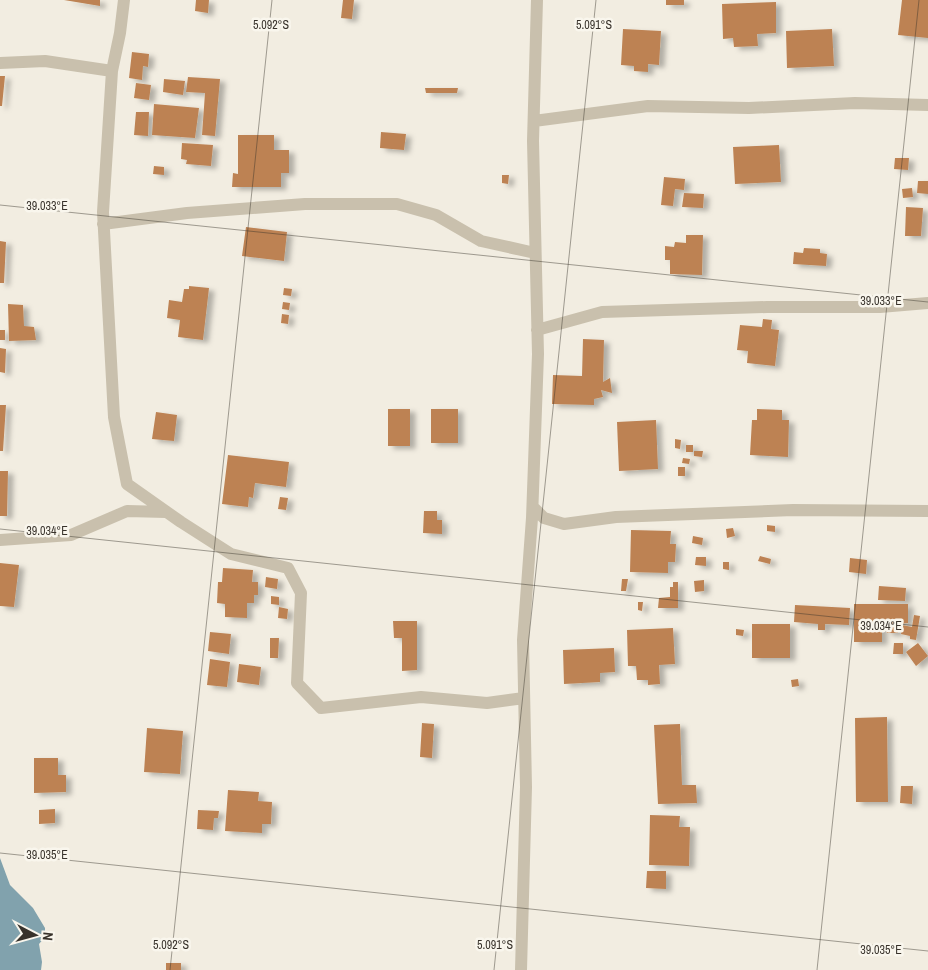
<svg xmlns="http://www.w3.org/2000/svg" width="928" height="970" font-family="'Archivo Narrow',sans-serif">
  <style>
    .water { fill: #81a2ad }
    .building { fill: #bd8253; filter: url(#shadow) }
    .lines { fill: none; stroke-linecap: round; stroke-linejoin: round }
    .minor { stroke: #c9c0ad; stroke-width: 12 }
    .ticks { fill: none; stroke: #38322b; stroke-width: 1; stroke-opacity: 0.45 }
    .ticks-label { font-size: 12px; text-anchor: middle; fill: #38322b; stroke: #f9f6ed; stroke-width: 5; stroke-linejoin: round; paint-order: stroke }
  </style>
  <defs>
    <filter id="shadow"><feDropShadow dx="5.5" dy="3" stdDeviation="2.5" flood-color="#0004"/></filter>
  </defs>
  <rect width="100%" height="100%" fill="#f2ede1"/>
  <path class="water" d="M0,858L10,885L33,908L45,928V937L39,944L42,962L41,970H0Z"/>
  <path class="building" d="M64,0H100V6Z
    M196,0H209L208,13L195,11Z
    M343,0H354L352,19L341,18Z
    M666,0H684V5H666Z
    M902,0H928V38L898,35Z
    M776,2V33L757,34L758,46L734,47L733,38L723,39L722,4Z
    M623,29L661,31L659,65L648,64V72L634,71V66L621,65Z
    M832,29L834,66L787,68L786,31Z
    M132,52L149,54L148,67L143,66L142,80L129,78Z
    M0,76H5L2,106H0Z
    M188,77L220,79L215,136L202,135L205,93L186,92Z
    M164,79L185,81L183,95L163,92Z
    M136,83L151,85L149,100L134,98Z
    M425,88H458L457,93H426Z
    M154,104L199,108L195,138L152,135Z
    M136,112H149L148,136L134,135Z
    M381,132L406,134L404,150L380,148Z
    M238,135H274V150H289V173H281V187H232L233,173L238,174Z
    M182,143L213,145L211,166L186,164L187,160L181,159Z
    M779,145L781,182L735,184L733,147Z
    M895,158H909L908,170L894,169Z
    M154,166L164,167V175L153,174Z
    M502,175H509L508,184L502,183Z
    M664,177L685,179L684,190L675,189L673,206L661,205Z
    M918,181H928V194L917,193Z
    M912,188L913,197L903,198L902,189Z
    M684,193L704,194L703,208L682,207Z
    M906,207L923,208L921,236H905Z
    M246,227L287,232L284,261L242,256Z
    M686,235H703L702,275L670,274V260H665V246L674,247L675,242L686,243Z
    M0,241L6,242L4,283H0Z
    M804,248L820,249V253L827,254L826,266L793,264L794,252L803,253Z
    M189,286L209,288L203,340L178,337L180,320L167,318L169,300L182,302L184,289H189Z
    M284,288L292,289L291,296L283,295Z
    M283,302L290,303L289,310L282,309Z
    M8,304L23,305L24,326L34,327L36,340L9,341Z
    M282,314L289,315L288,324L281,323Z
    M763,319L772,320L771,329L779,330L775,366L747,363L748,351L737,350L740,325L762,327Z
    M0,330H5V340H0Z
    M583,339L604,340L603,382L610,378L612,393L601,390L603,397L594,399V405L552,404L553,375L582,376Z
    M0,348L6,349L5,373L0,372Z
    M0,405H6L3,451H0Z
    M388,409H410V446H388Z
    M431,409H458V443H431Z
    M757,409L782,410V420H789L788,457L750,455L752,420H757Z
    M156,412L177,415L174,441L152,439Z
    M656,420L658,469L619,471L617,422Z
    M675,439L681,440L680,449L675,448Z
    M686,445H693V452H686Z
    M694,451H703L702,457L694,456Z
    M228,455L289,462L286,487L255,483L253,498L249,497L248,507L222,504Z
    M683,458L690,459L689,464L682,463Z
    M678,467H685V476H678Z
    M0,471H8L7,516H0Z
    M280,497L288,498L286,510L278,509Z
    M424,511H437V520H442V534L423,533Z
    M767,525L775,526V532L767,531Z
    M733,528L735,536L727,538L726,529Z
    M631,530L671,531L670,544H676L675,562H668V573L630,572Z
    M693,536L703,538L702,545L692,543Z
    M760,556L771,559L770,564L758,561Z
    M696,557H706V566L695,565Z
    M850,558L867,560L866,574L849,572Z
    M723,562H729V570L723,569Z
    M0,563L19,565L14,607L0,606Z
    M223,568L253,570L252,582H258V595H254V603H247V618L225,617V604L217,603L218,582H222Z
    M266,577L278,579L277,589L265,587Z
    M622,579H628L626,591H621Z
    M704,580V591L695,592L694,581Z
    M673,582H678V608H658L659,598L670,597V587H673Z
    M879,586L906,588L905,601L878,600Z
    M271,596L279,597V605L271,604Z
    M638,602H643L642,611L638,610Z
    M854,604H908V623L898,624V633H887L886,625H882V642H854Z
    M795,605L850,608L849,625L825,624V630H818V624L794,622Z
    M279,607L288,609L287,619L278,618Z
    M914,615L920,616L916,640L910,639V636L901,634L902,625L912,627Z
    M393,621H417V670L402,671V638H394Z
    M752,624H790V658H752Z
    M673,628L675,664L659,665L660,684L648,685V680H637L636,666H628L627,630Z
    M736,629L744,630L743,636L736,635Z
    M210,632L231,634L229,654L208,651Z
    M270,638H279L278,658H270Z
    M894,643H903V654H893Z
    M918,643L928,656L916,666L906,652Z
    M614,648L615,672L600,673V682L564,684L563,650Z
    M210,659L230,662L227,687L207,685Z
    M239,664L261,667L259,685L237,682Z
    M798,679L799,686L792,687L791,680Z
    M887,717L888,802H856L855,718Z
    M422,723L434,724L432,758L420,757Z
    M680,724L682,785H696L697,803L658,804L654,725Z
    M147,728L183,731L180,774L144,772Z
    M34,758H58V775H66V792L34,793Z
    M901,786H913L912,804L900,803Z
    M228,790L259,792L258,801L272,802L271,824H262V833L225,831Z
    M55,809V823L39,824V810Z
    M198,810L219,811L218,818H214L213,830L197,829Z
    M650,815L680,816L679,827H690L689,866L649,865Z
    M647,871H666V889L646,888Z
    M166,963H181V970H166Z"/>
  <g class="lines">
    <path class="minor" d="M124,0L120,33L112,71L103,212L114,417L127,484L181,522L231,554L288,568L301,593L297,683L321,708L421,697L487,703L524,698
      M0,63L45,61L112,71
      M534,121L648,106L749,108L855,103L928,105
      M103,224L187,213L305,204H397L436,215L481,241L535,253
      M537,330L602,312L767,307H880L928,303
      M533,507L544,518L564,524L616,517L793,510L928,511
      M0,540L71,535L127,511L166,512
      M521,970L526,787L523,640L532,518L538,354L533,141L537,0"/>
  </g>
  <path class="ticks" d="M0,205L928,302M0,529L928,627M0,853L928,951M170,970L272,0M494,970L596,0M817,970L919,0"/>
  <g class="ticks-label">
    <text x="271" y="29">5.092°S</text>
    <text x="594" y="29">5.091°S</text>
    <text x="47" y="210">39.033°E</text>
    <text x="881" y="305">39.033°E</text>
    <text x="47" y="535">39.034°E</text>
    <text x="881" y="630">39.034°E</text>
    <text x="47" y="859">39.035°E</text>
    <text x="171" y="949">5.092°S</text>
    <text x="495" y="949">5.091°S</text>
    <text x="881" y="954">39.035°E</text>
  </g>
  <g transform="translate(35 935) rotate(96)" stroke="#f9f6ed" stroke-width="4" paint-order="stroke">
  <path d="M0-4L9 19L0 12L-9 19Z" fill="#38322b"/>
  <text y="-8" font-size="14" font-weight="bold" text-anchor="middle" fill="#38322b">N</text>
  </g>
</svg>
